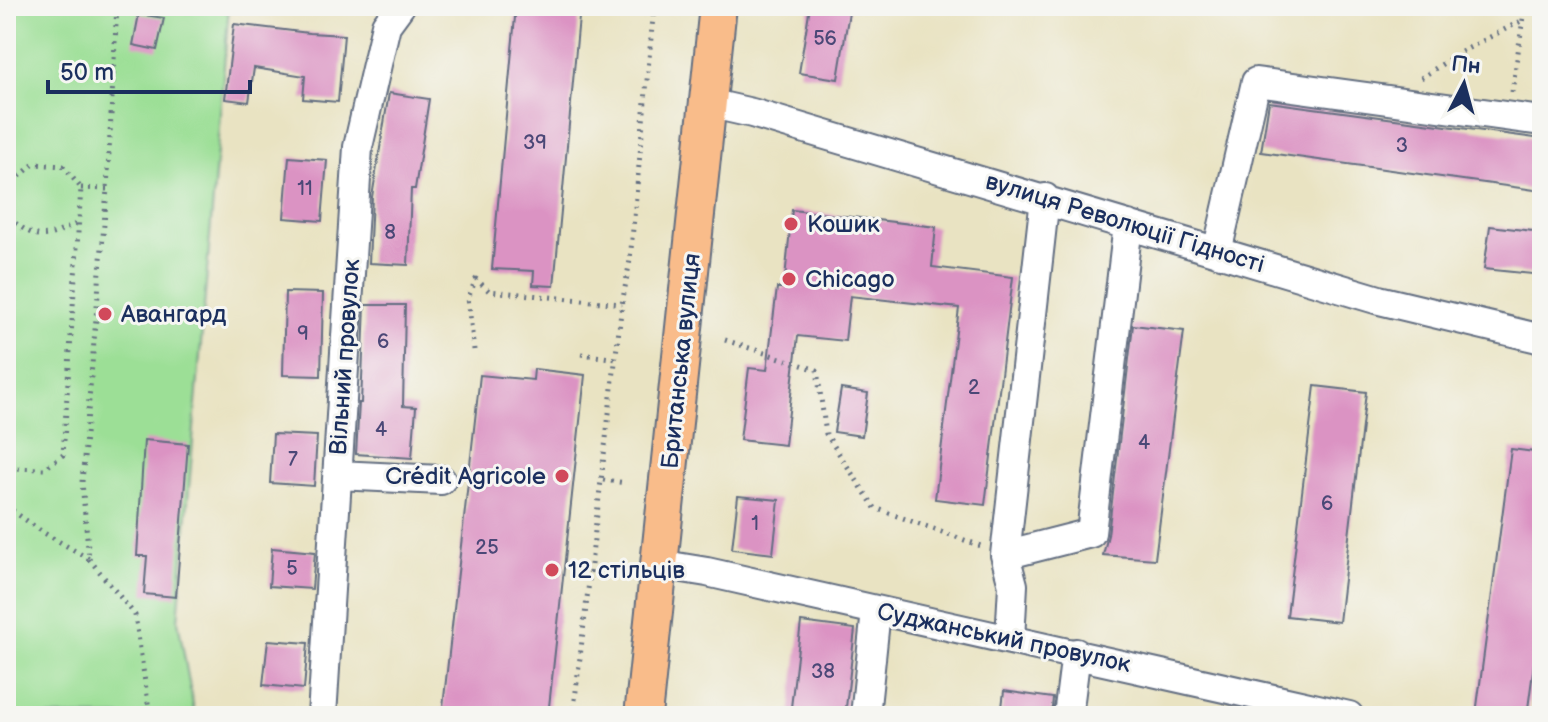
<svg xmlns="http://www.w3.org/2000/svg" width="1548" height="722" font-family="'Balsamiq Sans',sans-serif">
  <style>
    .green { fill: #9cdf96; stroke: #5c877a; stroke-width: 2 }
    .building { fill: #db93c3 }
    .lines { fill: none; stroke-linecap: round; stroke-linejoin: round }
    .minor-casing { stroke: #636e81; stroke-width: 32 }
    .major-casing { stroke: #636e81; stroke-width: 40 }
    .path { stroke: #636e81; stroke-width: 5; stroke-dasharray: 2 6; stroke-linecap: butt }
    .minor { stroke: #fff; stroke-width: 28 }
    .major { stroke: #f9bc8a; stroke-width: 36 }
    .poi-dot { fill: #d1495b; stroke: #f6f6f2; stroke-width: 3 }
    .labels { text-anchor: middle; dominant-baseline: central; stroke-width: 6; stroke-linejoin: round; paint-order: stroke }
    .number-label { font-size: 20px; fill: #4b4877 }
    .street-label { font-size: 24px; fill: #1b2f5e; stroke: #f6f6f2 }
    .poi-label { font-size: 24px; fill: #1b2f5e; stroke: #f6f6f2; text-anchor: start }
  </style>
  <rect width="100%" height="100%" fill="#f6f6f2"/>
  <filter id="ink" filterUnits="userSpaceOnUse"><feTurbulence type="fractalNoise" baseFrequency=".0125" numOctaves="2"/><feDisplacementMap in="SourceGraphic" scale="16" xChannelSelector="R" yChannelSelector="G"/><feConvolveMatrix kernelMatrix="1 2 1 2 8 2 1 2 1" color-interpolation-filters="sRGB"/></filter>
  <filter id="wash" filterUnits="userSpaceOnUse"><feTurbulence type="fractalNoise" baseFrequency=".006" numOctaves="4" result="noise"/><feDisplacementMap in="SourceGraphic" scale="32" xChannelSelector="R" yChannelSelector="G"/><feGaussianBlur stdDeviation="1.8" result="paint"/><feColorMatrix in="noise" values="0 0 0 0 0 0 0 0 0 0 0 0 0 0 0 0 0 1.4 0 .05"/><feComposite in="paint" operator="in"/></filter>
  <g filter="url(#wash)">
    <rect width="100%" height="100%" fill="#e9e3c2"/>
    <path class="green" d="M6,6H229L178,621L195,716H6Z"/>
    <g id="blocks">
      <path class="building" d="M516,6H580L554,286L533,285L534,271L492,269Z
        M810,6H850L838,79L799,73Z
        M139,14L164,18L157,50L133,45Z
        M234,24L309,33L344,35L338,102L303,99L305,76L254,68L249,102L225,99Z
        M389,93L429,99L415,189H411L408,265L369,263L372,197Z
        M1269,102L1542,139V191L1261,152Z
        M289,157L327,160L322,221L284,218Z
        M792,210L936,227L932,267L1013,277L985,505L935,499L959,308L850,296L845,341L798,336L785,445L740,440L749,368L767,370L777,288H784Z
        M1490,226L1542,232V275L1484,269Z
        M285,292L323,293L321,376L283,375Z
        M365,305H405L403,406L416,407L412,458L356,454L359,403H361Z
        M1133,325L1184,331L1155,559L1103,555L1108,535Z
        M534,369L585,375L548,716H442L480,375L533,380Z
        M1315,386L1366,392L1339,622L1287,616Z
        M841,389L868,393L862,436L834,432Z
        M273,434L317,436L314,486L270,483Z
        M144,440L188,444L176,597L144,594L147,556H137Z
        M1511,449L1542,453V604L1527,716H1489L1476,714Z
        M738,496L779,500L773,554L732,549Z
        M272,548L315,552L312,589L269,586Z
        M801,622L855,629L845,716H790Z
        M268,640L308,643L304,689L263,685Z
        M1004,691L1053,698L1051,716H1001Z"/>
    </g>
  </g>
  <g filter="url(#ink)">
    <use href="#blocks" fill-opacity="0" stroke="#636e81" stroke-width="2"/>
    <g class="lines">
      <g class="minor-casing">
        <path id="minor" d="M708,103L752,113L1379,300L1542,339
          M1217,252L1256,82L1542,121
          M338,475L441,480
          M1005,555L1091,533L1128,225
          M658,564L707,572L1349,716
          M1010,639L1013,585L1005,555L1045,198
          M322,716L358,147L386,25L400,6
          M865,716L876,611
          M1068,716L1076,653"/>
      </g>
      <g class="major-casing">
        <path id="major" d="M643,716L718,6"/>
      </g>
      <path class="path" d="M1421,78L1459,53L1523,20
        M1512,92L1525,6
        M6,183H12L34,164L63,166L81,188L63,455L44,469L13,468L6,462
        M81,188L107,189
        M1541,203L1542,204
        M9,218C39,242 44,239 78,223
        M6,257L12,183
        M725,340L817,370L826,434L875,508L981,546
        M474,350L468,298L476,279L489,291L622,304
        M581,354L617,359
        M603,480L626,483
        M6,506L44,533L89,559L82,482L107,189L117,6
        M89,559L135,615L150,716
        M573,716L622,304L630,260L654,6"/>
      <use href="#minor" class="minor"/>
      <use href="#major" class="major"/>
    </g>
  </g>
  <g class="poi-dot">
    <circle cx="791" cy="224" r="8"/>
    <circle cx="789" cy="279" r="8"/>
    <circle cx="105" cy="314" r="8"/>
    <circle cx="562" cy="476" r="8"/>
    <circle cx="552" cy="570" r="8"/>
  </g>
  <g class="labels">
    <g class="number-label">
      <text x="825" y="39">56</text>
      <text x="535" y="143">39</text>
      <text x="1402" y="146">3</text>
      <text x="305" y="189">11</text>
      <text x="390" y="233">8</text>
      <text x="303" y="334">9</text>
      <text x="383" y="342">6</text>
      <text x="974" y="388">2</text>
      <text x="381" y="430">4</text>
      <text x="1144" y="443">4</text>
      <text x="293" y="460">7</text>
      <text x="1327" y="504">6</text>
      <text x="755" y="524">1</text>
      <text x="487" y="548">25</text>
      <text x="292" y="569">5</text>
      <text x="823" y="672">38</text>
    </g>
    <g class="street-label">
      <text transform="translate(1125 223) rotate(17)">вулиця Революції Гідності</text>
      <text transform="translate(345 357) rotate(-86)">Вільний провулок</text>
      <text transform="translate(681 361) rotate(-84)">Британська вулиця</text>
      <text transform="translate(1004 638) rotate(12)">Суджанський провулок</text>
    </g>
    <g class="poi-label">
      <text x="807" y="224">Кошик</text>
      <text x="805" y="279">Chicago</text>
      <text x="121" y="314">Авангард</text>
      <text x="546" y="476" text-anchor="end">Crédit Agricole</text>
      <text x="568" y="570">12 стільців</text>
    </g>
  </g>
  <rect width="1548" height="722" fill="none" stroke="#f6f6f2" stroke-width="32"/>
  <g transform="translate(1464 84) rotate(6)" stroke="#f6f6f2" stroke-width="6" paint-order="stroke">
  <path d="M0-6L14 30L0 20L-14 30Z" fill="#1b2f5e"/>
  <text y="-12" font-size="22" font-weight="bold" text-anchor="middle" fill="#1b2f5e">Пн</text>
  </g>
  <path d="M48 80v12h202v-12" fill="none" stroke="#1b2f5e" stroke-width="4"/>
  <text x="60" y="80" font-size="24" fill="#1b2f5e" stroke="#f6f6f2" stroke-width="6" paint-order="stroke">50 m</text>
</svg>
